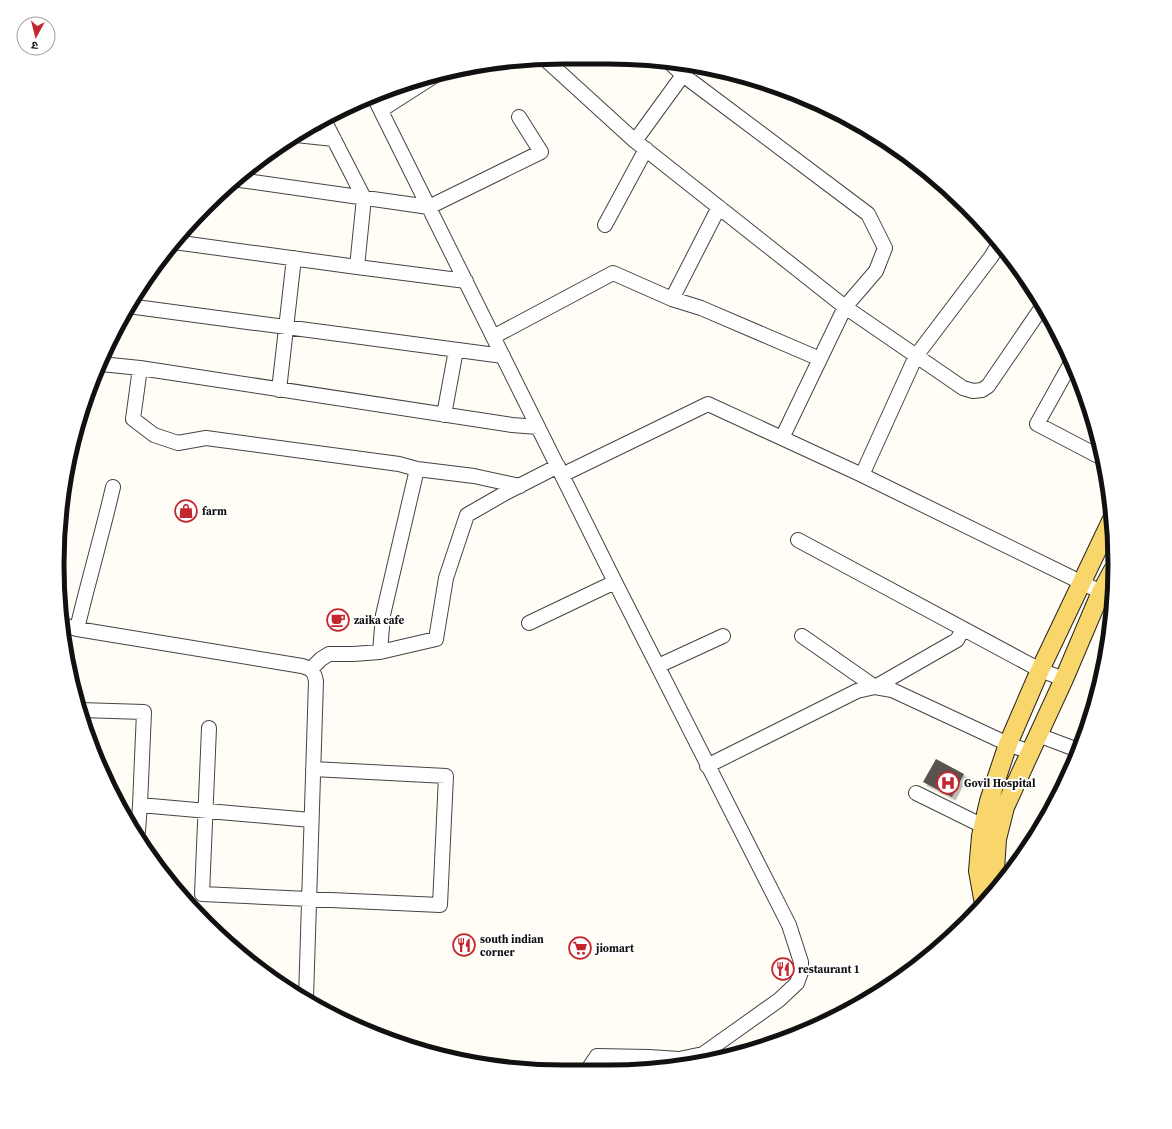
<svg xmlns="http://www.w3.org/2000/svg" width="1172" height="1129" font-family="'Source Serif 4','Noto Sans Devanagari',serif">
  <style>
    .building { fill: #5a524d; filter: url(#shadow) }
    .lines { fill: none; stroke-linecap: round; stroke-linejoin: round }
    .minor-casing { stroke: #444; stroke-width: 16 }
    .major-casing { stroke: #222; stroke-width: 20 }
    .minor { stroke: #fff; stroke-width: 14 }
    .major { stroke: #f9d66b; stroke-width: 18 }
    .labels { text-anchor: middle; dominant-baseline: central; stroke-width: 4; stroke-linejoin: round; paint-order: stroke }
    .poi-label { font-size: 11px; font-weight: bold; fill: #111; stroke: #fff; text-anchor: start }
    .rim { fill: none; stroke: #111; stroke-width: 5 }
  </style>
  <defs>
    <filter id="shadow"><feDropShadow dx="3.5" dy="3.5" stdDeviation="0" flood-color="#0004"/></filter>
  </defs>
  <rect width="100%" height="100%" fill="#fffdf5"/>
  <path class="building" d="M936,759L964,774L952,797L923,782Z"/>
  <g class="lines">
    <g class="minor-casing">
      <path id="minor" d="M545,59L635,141
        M668,61L683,75L868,214L885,248L876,271L845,307L782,438
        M692,66L683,75L635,141L845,307L963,388L973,391L982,390L988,386L1042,307
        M373,95L615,582L789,925L801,962V972L797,983L779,1000L703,1054L679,1059L649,1057L597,1056L587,1071
        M381,110L434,76
        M324,120L364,198L357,267L466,281
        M296,135L334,139
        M240,180L429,207L541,152L519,117
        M719,207L672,299L701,308L820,359
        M605,225L646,149
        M174,242L357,267
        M128,306L503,356
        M493,337L613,273L672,299
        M1071,363L1037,424L1102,458
        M101,364L140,368
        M279,390L294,258
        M444,415L456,350
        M417,469L474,476L520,486
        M562,475L708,404L862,475L1101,592
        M862,475L916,356L991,257L999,244
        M798,540L1040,670L1064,679
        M529,623L615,582
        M63,625L77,629L302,666C312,669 314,671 316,681L306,998
        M77,629C88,582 102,535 113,487
        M802,636L875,687L957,640L963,629
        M380,652L383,615L417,469L399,464L206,438L178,443L154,435L133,419L140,368L512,425L538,427
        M658,666L723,636
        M311,669L321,659L329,654H353L380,652L436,639L446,578L467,515L507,492L558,466
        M80,710L144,712L140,805L138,831L137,833
        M209,728L202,894L440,905L446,776L313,769
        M1038,735L1078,750
        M707,766L857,691L875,687L892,690L1008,744L1030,752
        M916,793L983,826
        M140,805L311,820"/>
    </g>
    <g class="major-casing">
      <path id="major" d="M998,887L995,870L997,839L1005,807L1064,679L1101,592L1113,570
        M984,904L978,871L981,836L989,801L1008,744L1040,670L1112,519"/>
    </g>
    <use href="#minor" class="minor"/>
    <use href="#major" class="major"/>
  </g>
  <defs>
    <g id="shop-ring" transform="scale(1.15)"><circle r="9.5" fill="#fff" stroke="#c4262e" stroke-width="1.5"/><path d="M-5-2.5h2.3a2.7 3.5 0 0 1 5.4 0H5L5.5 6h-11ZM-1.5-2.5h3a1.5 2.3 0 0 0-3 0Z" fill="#c4262e"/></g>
    <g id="cafe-ring" transform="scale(1.15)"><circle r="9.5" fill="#fff" stroke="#c4262e" stroke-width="1.5"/><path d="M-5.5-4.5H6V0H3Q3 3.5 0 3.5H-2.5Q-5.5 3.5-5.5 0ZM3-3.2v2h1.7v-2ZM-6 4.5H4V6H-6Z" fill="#c4262e"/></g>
    <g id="hospital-ring" transform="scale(1.15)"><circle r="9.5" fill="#fff" stroke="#c4262e" stroke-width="1.5"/><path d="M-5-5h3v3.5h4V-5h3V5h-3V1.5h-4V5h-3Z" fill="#c4262e"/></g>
    <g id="restaurant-ring" transform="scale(1.15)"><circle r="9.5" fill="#fff" stroke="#c4262e" stroke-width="1.5"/><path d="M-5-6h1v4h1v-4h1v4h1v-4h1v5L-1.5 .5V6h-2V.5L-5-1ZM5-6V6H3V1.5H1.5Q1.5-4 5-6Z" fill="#c4262e"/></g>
    <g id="supermarket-ring" transform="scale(1.15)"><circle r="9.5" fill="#fff" stroke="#c4262e" stroke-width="1.5"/><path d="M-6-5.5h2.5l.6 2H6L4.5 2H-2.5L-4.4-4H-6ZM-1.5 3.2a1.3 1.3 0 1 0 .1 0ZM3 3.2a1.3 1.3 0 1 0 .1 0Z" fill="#c4262e"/></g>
  </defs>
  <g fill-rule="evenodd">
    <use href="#shop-ring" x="186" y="511"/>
    <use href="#cafe-ring" x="338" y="620"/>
    <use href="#hospital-ring" x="948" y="783"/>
    <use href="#restaurant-ring" x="464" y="945"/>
    <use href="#supermarket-ring" x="580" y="948"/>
    <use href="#restaurant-ring" x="783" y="969"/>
  </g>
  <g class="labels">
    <g class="poi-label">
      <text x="202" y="511">farm</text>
      <text x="354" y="620">zaika cafe</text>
      <text x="964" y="783">Govil Hospital</text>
      <text x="480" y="939">south indian<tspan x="480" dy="13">corner</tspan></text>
      <text x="596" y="948">jiomart</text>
      <text x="798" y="969">restaurant 1</text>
    </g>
  </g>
  <path d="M0 0H1172V1129H0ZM564 64H608A500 500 0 0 1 1108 564V565A500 500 0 0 1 608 1065H564A500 500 0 0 1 64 565V564A500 500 0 0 1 564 64Z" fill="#fff" fill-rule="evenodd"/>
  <path class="rim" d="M564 64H608A500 500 0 0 1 1108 564V565A500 500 0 0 1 608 1065H564A500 500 0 0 1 64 565V564A500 500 0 0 1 564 64Z"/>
  <g transform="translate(36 36) rotate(187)"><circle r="19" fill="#ffffff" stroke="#a0a0a0"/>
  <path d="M0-3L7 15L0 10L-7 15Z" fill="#c4262e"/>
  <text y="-6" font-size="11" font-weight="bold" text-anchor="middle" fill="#111111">उ</text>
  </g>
</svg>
